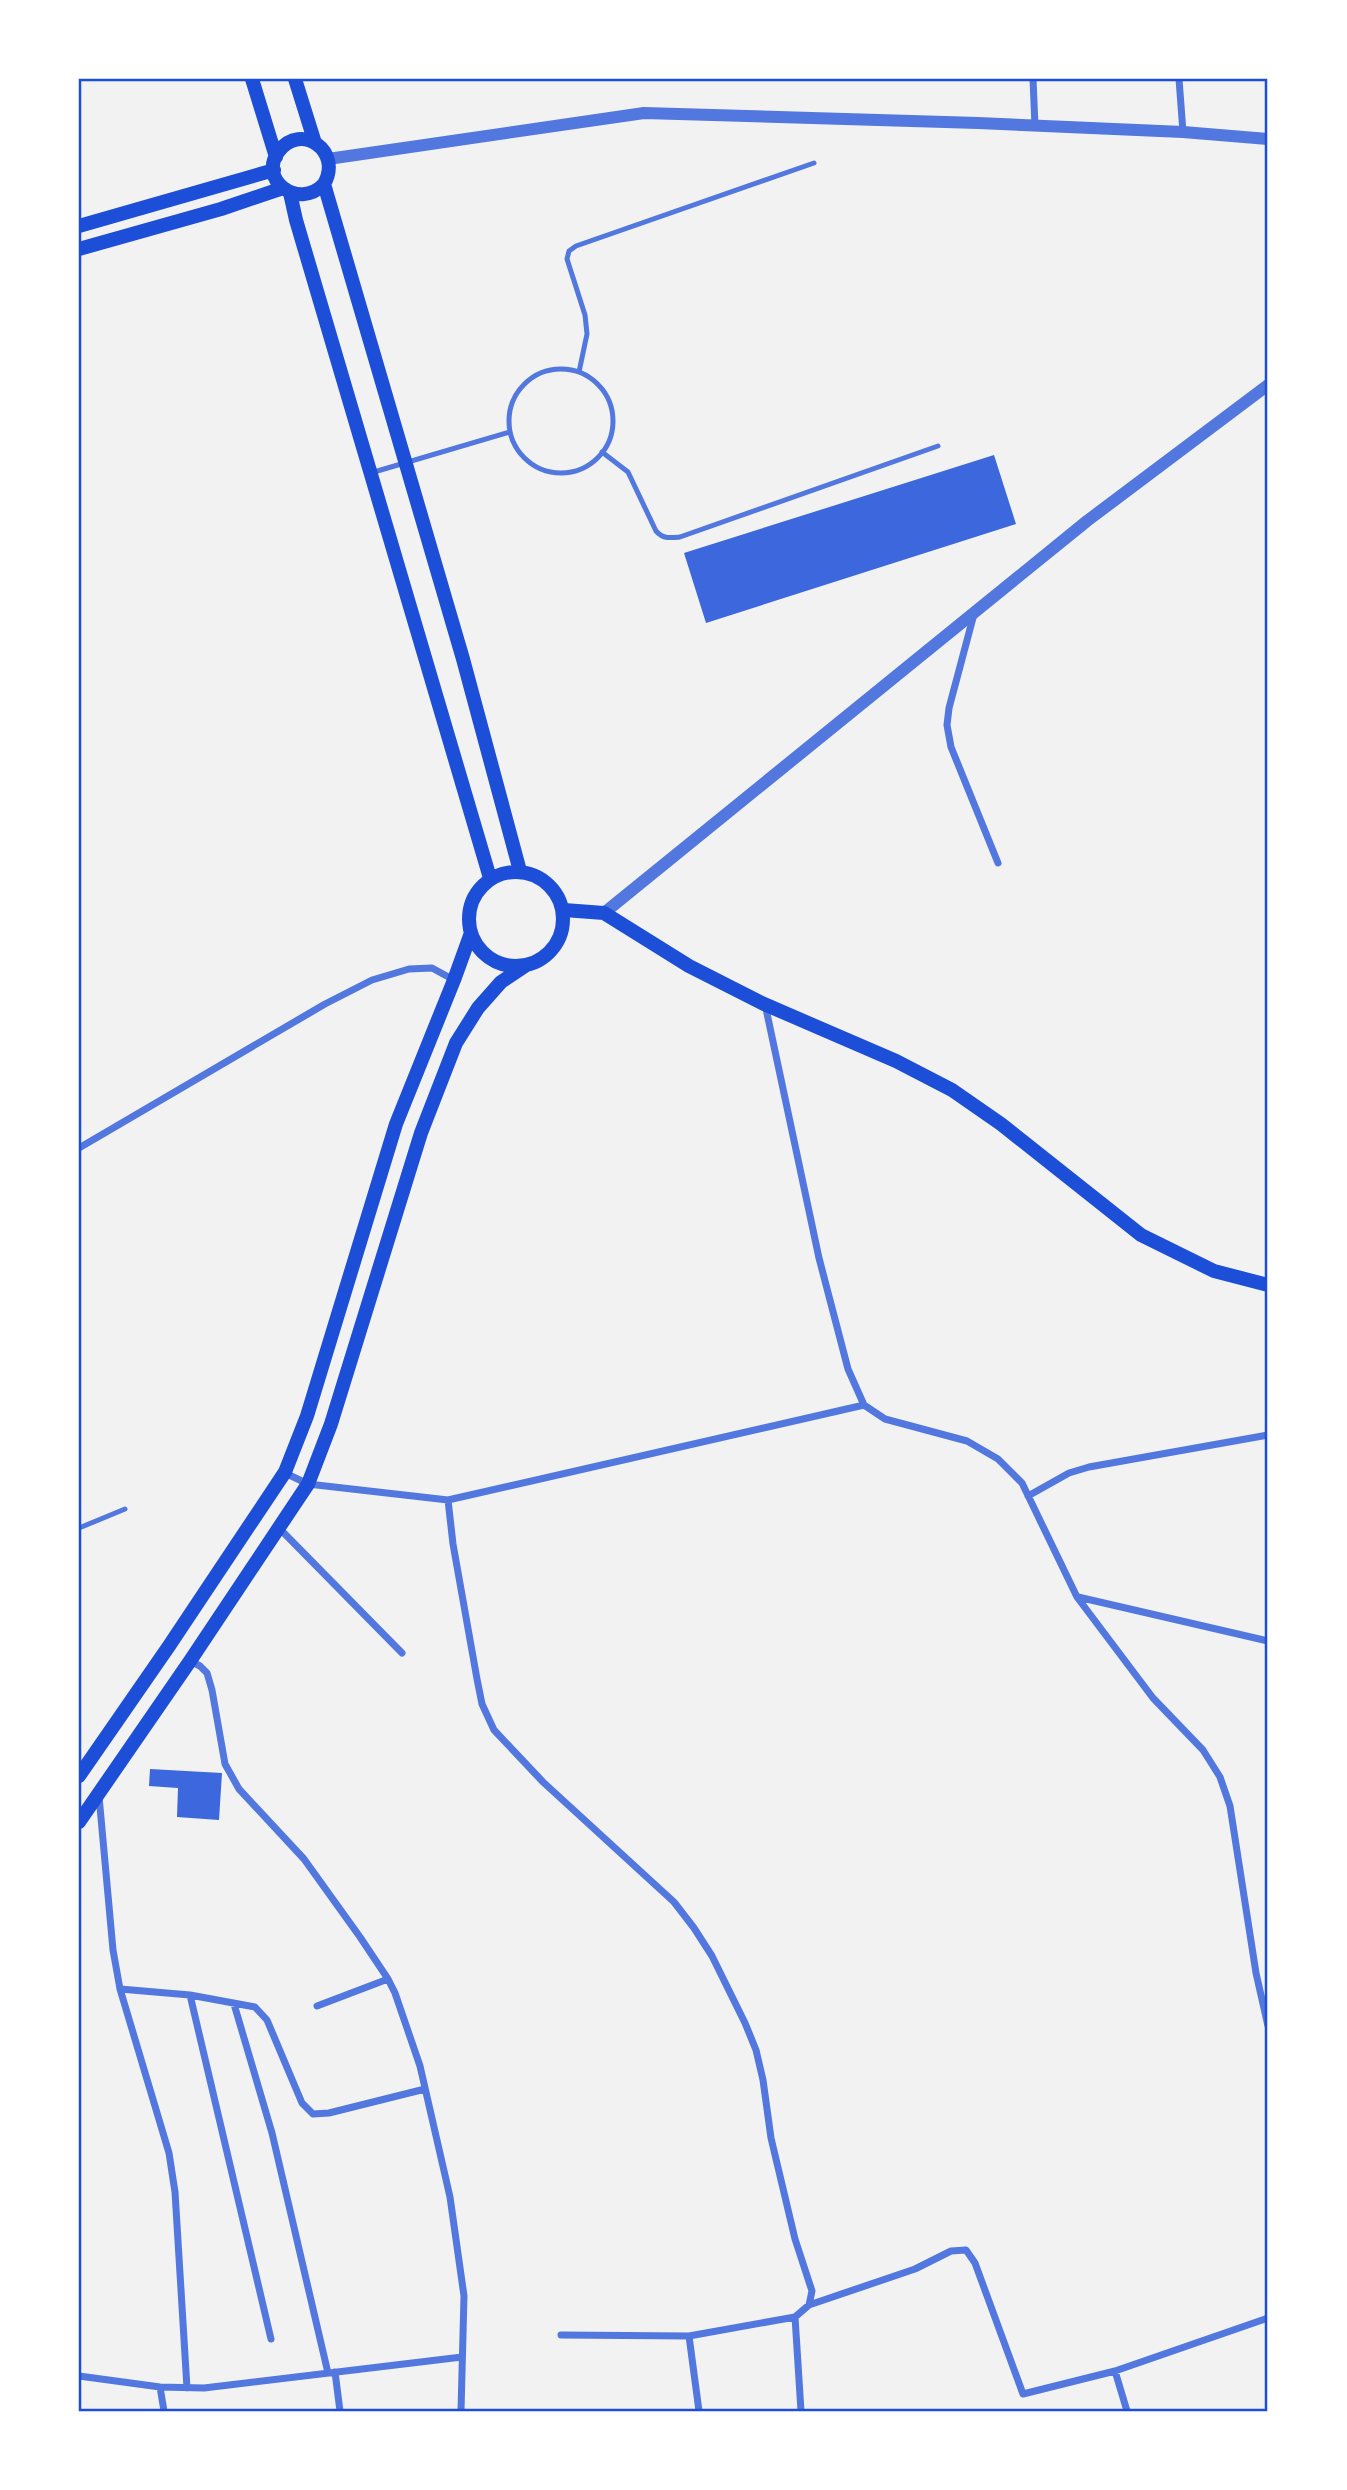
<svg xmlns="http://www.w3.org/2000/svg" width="1347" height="2490" font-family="Inter,sans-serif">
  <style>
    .building { fill: #3d67dc }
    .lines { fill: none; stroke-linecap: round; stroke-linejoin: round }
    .service { stroke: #5277de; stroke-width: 5 }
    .minor { stroke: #5277de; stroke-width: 7 }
    .tertiary { stroke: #5277de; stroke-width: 12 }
    .secondary { stroke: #1d4ed8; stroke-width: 14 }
    .neatline { fill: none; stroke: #1d4ed8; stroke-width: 2.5 }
  </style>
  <rect width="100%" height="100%" fill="#f2f2f2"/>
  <path class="building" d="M994,455L1016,524L706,623L684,553Z
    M150,1769L222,1773L219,1820L177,1817L178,1788L149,1786Z"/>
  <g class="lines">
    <path class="service" d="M509 421a52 52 0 1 1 104 0a52 52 0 1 1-104 0Z
      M579,372L587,334L585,315L567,259L569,251L576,246L814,163
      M602,452L628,472L656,531C663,539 669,538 680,537L938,446
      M374,472L510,432
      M79,1528L125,1509"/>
    <path class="minor" d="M1033,79L1035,126
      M1179,79L1183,132
      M974,614L949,708L947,725L951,747L998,863
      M765,1004L819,1258L848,1369L864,1405L885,1419L967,1441L998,1459L1022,1483L1077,1597L1153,1698L1203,1750L1220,1777L1230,1806L1256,1973L1268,2026
      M79,1148L325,1004L372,980L409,969L432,968L454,980
      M285,1473L308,1484L448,1500L864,1405
      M1028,1496L1069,1473L1089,1467L1268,1435
      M448,1500L453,1544L477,1679L482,1704L494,1730L543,1782L674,1902L694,1928L712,1956L745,2023L756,2050L763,2080L771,2138L795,2239L812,2291L809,2305L795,2317L689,2336L561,2335
      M279,1528L402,1653
      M1078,1597L1268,1641
      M190,1661L200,1666L207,1673L212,1690L225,1764L239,1789L304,1859L360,1937L388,1979L395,1993L420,2066L450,2197L464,2296L461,2411
      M99,1796L113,1950L120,1989L169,2153L175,2192L187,2388
      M120,1989L190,1995L255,2007L267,2020L302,2103L313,2114L329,2113L425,2089
      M190,1995L271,2339
      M234,2004L272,2133L328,2373
      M317,2006L388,1979
      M809,2305L915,2269L951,2251L966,2250L975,2263L1023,2394L1115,2371L1268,2318
      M795,2317L801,2411
      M689,2336L699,2411
      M1115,2371L1127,2411
      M335,2372L340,2411
      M79,2376L160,2387L204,2388L462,2357
      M160,2387L164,2411"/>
    <path class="tertiary" d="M328,159L644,113L978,123L1183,132L1268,139
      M604,913L1087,521L1268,385"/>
    <path class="secondary" d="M252,79L276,157
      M295,79L315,143
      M324,184C298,211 257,179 279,151C301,122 343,151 324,184L463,659L520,871
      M290,193L296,220L490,878
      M79,226L274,170
      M79,249L221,209L283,188
      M469 919a47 47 0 1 1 94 0a47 47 0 1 1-94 0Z
      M564,910L604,913L689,966L764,1004L896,1061L952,1090L1001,1124L1141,1235L1214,1271L1268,1285
      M79,1776L169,1646L285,1472L307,1416L396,1124L454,980L471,933
      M79,1822L190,1661L308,1484L331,1424L421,1133L456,1043L478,1008L501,982L525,966"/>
  </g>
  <rect width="1347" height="2490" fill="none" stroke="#ffffff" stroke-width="161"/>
  <rect x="80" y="80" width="1186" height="2330" class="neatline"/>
</svg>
